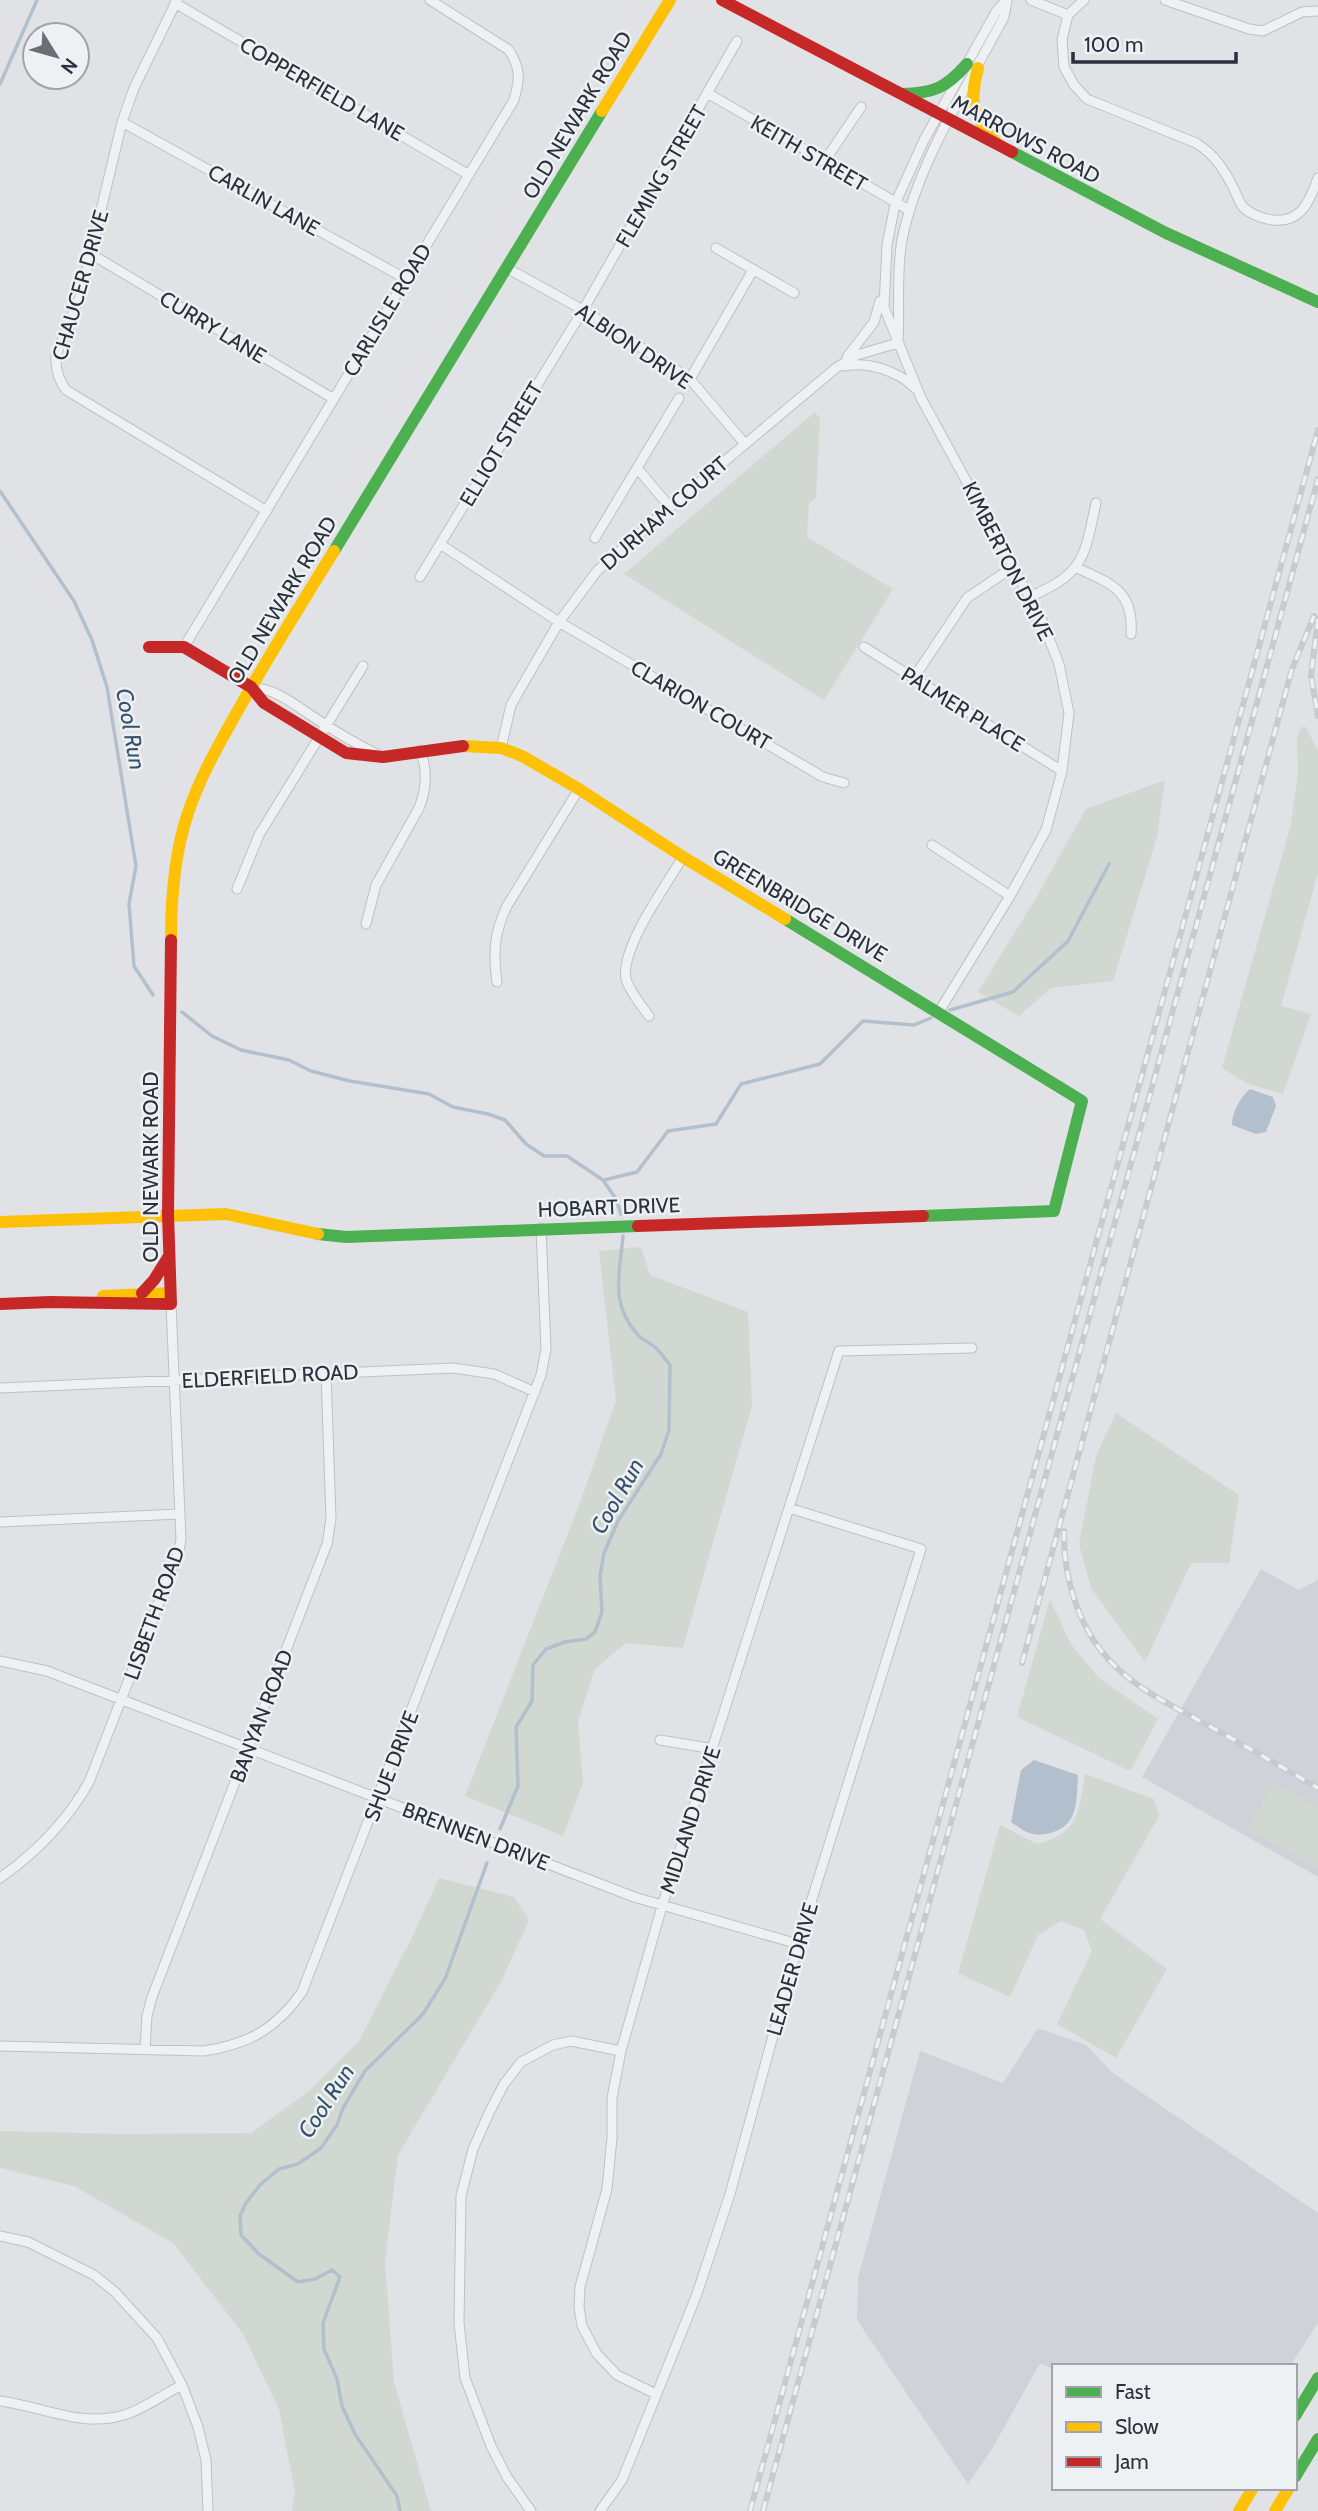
<svg xmlns="http://www.w3.org/2000/svg" width="1318" height="2511" font-family="Cabin,sans-serif">
  <style>
    .built { fill: #cfd2d8 }
    .green { fill: #d1d8d1 }
    .water { fill: #b2c0cd }
    .lines { fill: none; stroke-linecap: round; stroke-linejoin: round }
    .stream { stroke: #b2c0cd; stroke-width: 3.5 }
    .street-casing { stroke: #bfc0c3; stroke-width: 11 }
    .street { stroke: #eff0f2; stroke-width: 9 }
    .fast { stroke: #4caf50; stroke-width: 12 }
    .slow { stroke: #ffc107; stroke-width: 12 }
    .jam { stroke: #c62828; stroke-width: 12 }
    .rail-casing { stroke: #c9cacc; stroke-width: 6 }
    .rail { stroke: #eef1f4; stroke-width: 3.5; stroke-dasharray: 10; stroke-linecap: butt }
    .labels { text-anchor: middle; dominant-baseline: central; stroke-width: 5; stroke-linejoin: round; paint-order: stroke }
    .street-label { font-size: 21px; fill: #2a313c; stroke: #eef1f4 }
    .water-label { font-size: 23px; font-style: italic; fill: #38516b; stroke: #eef1f4 }
  </style>
  <rect width="100%" height="100%" fill="#e0e2e5"/>
  <path class="built" d="M1261,1569L1299,1590L1318,1580V1877L1142,1777Z
    M1038,2028L1086,2045L1113,2073L1318,2213V2323L1290,2366H1054V2370L1043,2364L1039,2365L992,2449L968,2484L857,2320L858,2278L920,2051L1003,2083Z"/>
  <path class="green" d="M815,412L820,419L816,498L809,504L807,537L893,589L824,700L624,574Z
    M1301,727H1306L1318,751V873L1281,1006L1311,1014L1283,1094L1246,1083L1222,1068L1291,824L1298,774L1297,739Z
    M1165,780L1157,837L1113,981L1051,988L1019,1016L978,992L1036,898L1086,809Z
    M641,1247L650,1275L748,1312L752,1406L683,1648L626,1643L595,1669L578,1721L583,1783L563,1836L465,1796L579,1505L616,1401L599,1251Z
    M1116,1413L1239,1495L1229,1563H1191L1145,1662L1091,1588L1079,1544L1096,1456Z
    M1050,1599L1070,1643L1099,1678L1158,1719L1130,1771L1017,1717Z
    M1085,1774L1154,1799L1159,1816L1100,1919L1167,1969L1116,2058L1057,2024L1092,1951L1084,1930L1061,1921L1038,1935L1010,1997L958,1973L1000,1825L1037,1844C1079,1833 1079,1812 1085,1774Z
    M1274,1783L1318,1808V1868L1247,1829Z
    M439,1878L514,1897L529,1920L502,1980L398,2155L385,2262L394,2382L431,2511H292L295,2493L279,2409L243,2334L173,2243L74,2186L0,2168V2131L121,2134L251,2133L309,2091L359,2041L414,1933Z"/>
  <path class="water" d="M1250,1089L1273,1097L1276,1106L1266,1132L1256,1134L1232,1125C1232,1112 1240,1098 1250,1089Z
    M1034,1760L1078,1775C1077,1789 1078,1808 1070,1820C1063,1831 1043,1838 1030,1833C1023,1831 1017,1826 1011,1822L1021,1770Z"/>
  <g class="lines">
    <path class="stream" d="M0,84L37,0
      M0,491L74,601L92,640L107,687L136,866L129,904L134,966L153,995
      M950,1010L1013,992L1068,941L1109,864
      M182,1012L212,1036L241,1050L289,1060L311,1071L350,1081L429,1094L453,1107L488,1114L505,1120L526,1144L544,1156H567L603,1180L616,1199L621,1214
      M604,1180L637,1172L668,1131L716,1124L741,1084L820,1064L863,1021L914,1025L931,1018
      M500,1829L518,1786L516,1727L532,1701L533,1665L546,1649L565,1642L586,1639L595,1632L602,1612L600,1576L604,1553L618,1521L661,1454L669,1430L670,1365C665,1359 661,1353 656,1348C650,1343 643,1340 638,1335C609,1303 620,1274 623,1236
      M400,2511L397,2496L355,2434L342,2406L337,2379L324,2349L323,2323L340,2277L332,2270L315,2279L298,2282L259,2254L241,2235L240,2216L246,2203L260,2185L279,2169L298,2164L321,2148L337,2125L343,2108L365,2071L423,2014L445,1979L487,1863"/>
    <g class="street-casing">
      <path id="street" d="M177,0L134,88L122,122L81,294L56,355C55,369 58,379 66,390L267,511
        M1031,0L1068,15
        M1165,0L1249,29L1263,31L1302,12L1318,11
        M175,3L469,175
        M1068,15L1062,40L1064,67L1074,85L1087,99L1196,143C1214,154 1223,168 1233,187C1236,193 1239,202 1243,207C1249,213 1259,217 1267,219C1299,226 1309,204 1318,178
        M1068,15L1084,0
        M709,94L909,210
        M122,122L406,279
        M824,162L861,107
        M716,248L794,293
        M91,254L334,399
        M507,268L583,310L690,379L745,444
        M898,341C900,308 896,273 902,240C917,164 968,85 1004,17L1007,1
        M847,357L874,322L880,301
        M844,366C868,361 898,371 915,388
        M690,379L753,270
        M637,468L670,507
        M595,538L679,398
        M440,544L559,622L823,777L844,783
        M1077,568C1112,584 1134,591 1131,634
        M420,577L583,310L737,41
        M1029,597C1085,573 1084,558 1096,503
        M184,647L514,100C520,78 521,70 509,50L430,0
        M864,647L1062,771
        M913,679L967,598L1013,567
        M251,687C278,689 299,708 321,722C338,733 356,744 375,753
        M501,748L511,705L559,622L597,571L670,507L836,368L857,355L898,343
        M932,845L1010,896
        M237,889L259,835L363,666
        M366,924L376,885L419,808C427,788 428,770 420,750
        M497,982C493,953 494,933 507,906L579,789
        M938,1013L1010,896L1046,830L1062,771L1069,713L1059,664L1041,618L921,398L884,307L887,245L895,204L924,140L996,12L1006,0
        M649,1016C641,1005 630,992 626,979C620,948 667,884 683,857
        M0,1388L453,1368L494,1374L535,1392
        M0,1522L180,1514
        M0,1661L47,1671L634,1897L798,1944
        M660,1740L714,1749
        M0,1878C37,1852 67,1821 89,1782L179,1551L181,1539L171,1304
        M0,2046L204,2051C249,2044 276,2029 302,1992L541,1375L546,1349L541,1228
        M145,2049L147,2016L152,1997L327,1544L331,1519L326,1373
        M0,2236L28,2242L94,2275L115,2292L157,2338L182,2385L198,2427L206,2460L208,2511
        M656,2394L617,2375L597,2354L582,2326L579,2307L580,2287L607,2189L612,2138V2098L621,2051L662,1906L839,1351L972,1348
        M0,2401C41,2406 82,2428 124,2415C144,2409 164,2394 182,2385
        M531,2511L507,2477L491,2446L465,2378L459,2323L461,2196L473,2149L489,2113L504,2084L521,2062L553,2045L571,2041L621,2051
        M600,2511L622,2480L697,2294L730,2194L798,1944L921,1549L789,1508"/>
    </g>
    <use href="#street" class="street"/>
    <path class="fast" d="M902,94C934,93 946,88 967,64
      M1012,152L1166,233L1318,302
      M334,551L602,111
      M785,919L1082,1101L1054,1211L923,1216
      M318,1234L346,1237L638,1226
      M1295,2416L1318,2378
      M1295,2477L1318,2439"/>
    <path class="slow" d="M978,68C969,104 972,113 995,141
      M602,111L670,0
      M463,746L501,748L522,756L579,789L683,857L785,919
      M171,940C171,898 174,854 188,813C200,777 219,744 237,712C268,657 301,604 334,551
      M0,1222L226,1214L318,1234
      M103,1296L170,1293
      M1239,2511L1253,2488
      M1275,2511L1289,2488"/>
    <path class="jam" d="M722,0L1012,152
      M149,647H184L251,687L264,703L346,753L383,757L463,746
      M638,1226L923,1216
      M142,1293L154,1280L169,1256
      M0,1304L50,1302L171,1304L168,1214L171,940"/>
    <g class="rail-casing">
      <path id="rail" d="M1318,619L1311,676L1318,716
        M1064,1531C1063,1580 1080,1633 1116,1667C1143,1693 1179,1709 1211,1727C1247,1747 1282,1767 1318,1788
        M1022,1663L1292,669L1314,616
        M750,2511L1318,430
        M763,2511C947,1834 1134,1157 1318,479"/>
    </g>
    <use href="#rail" class="rail"/>
  </g>
  <g class="labels">
    <g class="street-label">
      <text transform="translate(322 89) rotate(30)">COPPERFIELD LANE</text>
      <text transform="translate(577 115) rotate(-59)">OLD NEWARK ROAD</text>
      <text transform="translate(1026 139) rotate(28)">MARROWS ROAD</text>
      <text transform="translate(809 153) rotate(30)">KEITH STREET</text>
      <text transform="translate(661 176) rotate(-60)">FLEMING STREET</text>
      <text transform="translate(264 200) rotate(29)">CARLIN LANE</text>
      <text transform="translate(80 285) rotate(-74)">CHAUCER DRIVE</text>
      <text transform="translate(387 310) rotate(-59)">CARLISLE ROAD</text>
      <text transform="translate(213 327) rotate(31)">CURRY LANE</text>
      <text transform="translate(634 346) rotate(34)">ALBION DRIVE</text>
      <text transform="translate(501 444) rotate(-59)">ELLIOT STREET</text>
      <text transform="translate(664 513) rotate(-41)">DURHAM COURT</text>
      <text transform="translate(1008 561) rotate(63)">KIMBERTON DRIVE</text>
      <text transform="translate(282 600) rotate(-59)">OLD NEWARK ROAD</text>
      <text transform="translate(701 705) rotate(30)">CLARION COURT</text>
      <text transform="translate(963 709) rotate(32)">PALMER PLACE</text>
      <text transform="translate(800 905) rotate(31)">GREENBRIDGE DRIVE</text>
      <text transform="translate(150 1167) rotate(-90)">OLD NEWARK ROAD</text>
      <text transform="translate(609 1207) rotate(-2)">HOBART DRIVE</text>
      <text transform="translate(270 1376) rotate(-3)">ELDERFIELD ROAD</text>
      <text transform="translate(154 1613) rotate(-70)">LISBETH ROAD</text>
      <text transform="translate(261 1716) rotate(-69)">BANYAN ROAD</text>
      <text transform="translate(391 1766) rotate(-69)">SHUE DRIVE</text>
      <text transform="translate(690 1820) rotate(-72)">MIDLAND DRIVE</text>
      <text transform="translate(476 1836) rotate(21)">BRENNEN DRIVE</text>
      <text transform="translate(792 1969) rotate(-74)">LEADER DRIVE</text>
    </g>
    <g class="water-label">
      <text transform="translate(131 729) rotate(80)">Cool Run</text>
      <text transform="translate(617 1496) rotate(-60)">Cool Run</text>
      <text transform="translate(326 2101) rotate(-57)">Cool Run</text>
    </g>
  </g>
  <rect x="1052" y="2364" width="245" height="126" fill="#eef1f4" stroke="#a0a4aa" stroke-width="2"/>
  <rect x="1066" y="2387" width="35" height="10" fill="#4caf50" stroke="#a0a4aa" stroke-width="2"/>
  <text x="1115" y="2399" font-size="21" fill="#2a313c">Fast</text>
  <rect x="1066" y="2422" width="35" height="10" fill="#ffc107" stroke="#a0a4aa" stroke-width="2"/>
  <text x="1115" y="2434" font-size="21" fill="#2a313c">Slow</text>
  <rect x="1066" y="2457" width="35" height="10" fill="#c62828" stroke="#a0a4aa" stroke-width="2"/>
  <text x="1115" y="2469" font-size="21" fill="#2a313c">Jam</text>
  <g transform="translate(56 56) rotate(127)"><circle r="33" fill="#eef1f4" stroke="#a0a4aa" stroke-width="2"/>
  <path d="M0-5L12 26L0 18L-12 26Z" fill="#6a6f77"/>
  <text y="-10" font-size="19" font-weight="bold" text-anchor="middle" fill="#2a313c">N</text>
  </g>
  <path d="M1073 52v10h163v-10" fill="none" stroke="#2a313c" stroke-width="3.5"/>
  <text x="1084" y="52" font-size="21" fill="#2a313c" stroke="#eef1f4" stroke-width="5" paint-order="stroke">100 m</text>
</svg>
